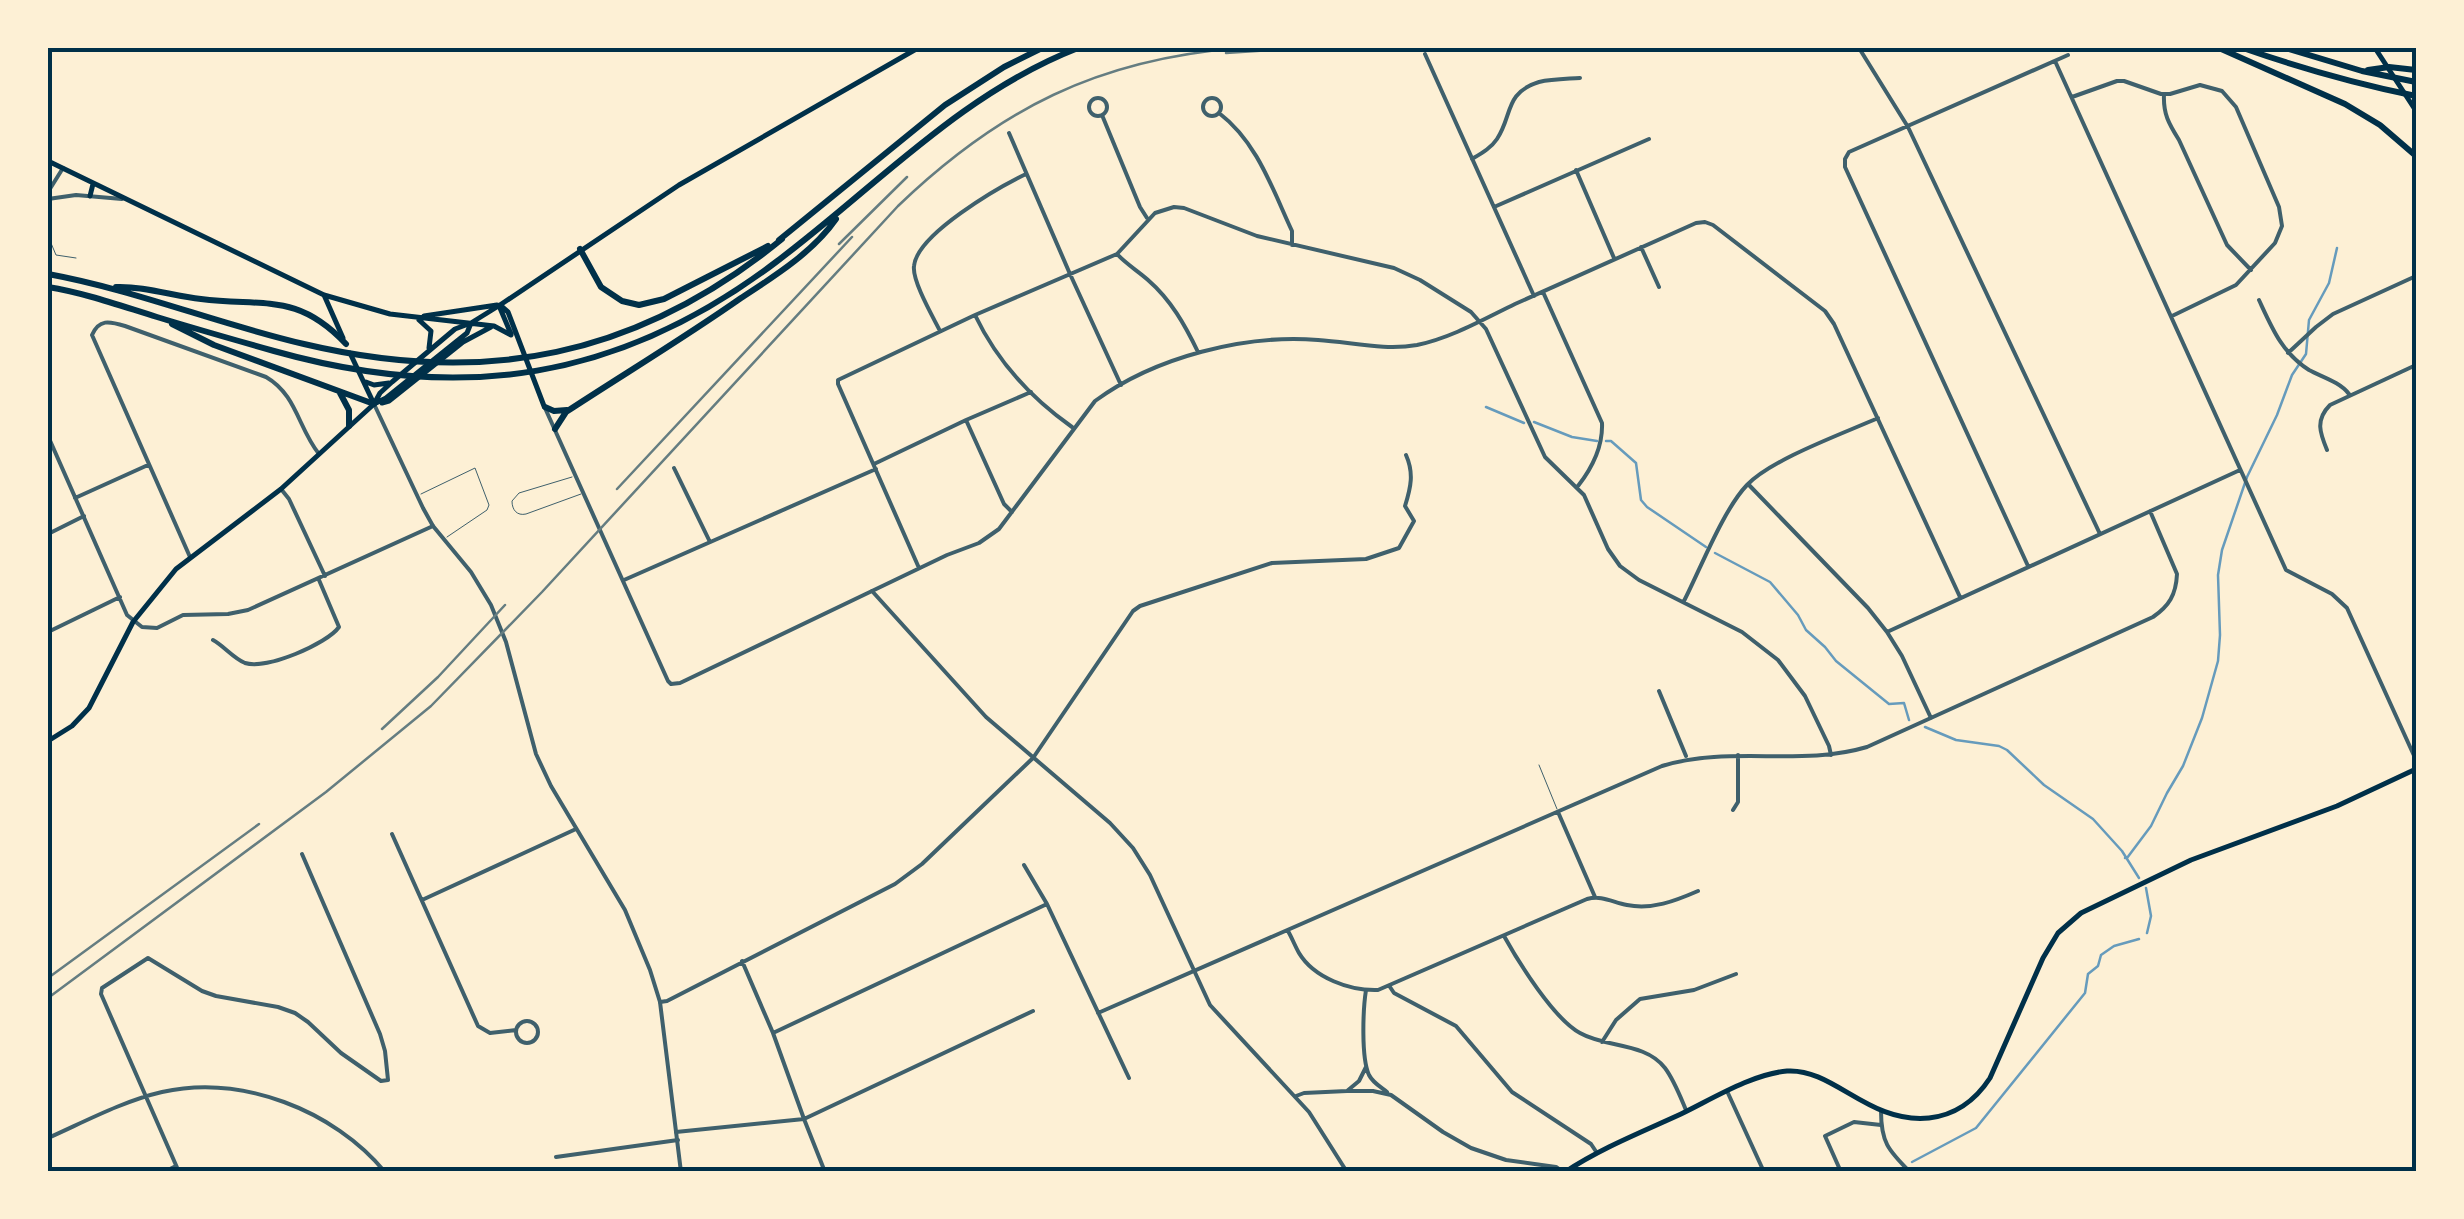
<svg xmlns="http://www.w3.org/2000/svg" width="2464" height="1219" font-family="Jost,sans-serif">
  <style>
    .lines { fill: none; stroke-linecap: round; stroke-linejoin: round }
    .stream { stroke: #669bbc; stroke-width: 2.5 }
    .service { stroke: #3f606c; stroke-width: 1 }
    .minor { stroke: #3f606c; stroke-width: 4 }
    .tertiary { stroke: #3f606c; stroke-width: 4 }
    .secondary { stroke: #003049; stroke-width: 5 }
    .motorway { stroke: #003049; stroke-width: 6 }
    .rail { stroke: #657d81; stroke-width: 2.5 }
    .neatline { fill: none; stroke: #003049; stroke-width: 4 }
  </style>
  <rect width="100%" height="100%" fill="#fdf0d5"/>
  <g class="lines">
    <path class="stream" d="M1486,407L1524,423
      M1534,422L1572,437L1597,441
      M1606,441H1611L1636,463L1641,500L1647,507L1706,547
      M1715,553L1770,582L1798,615L1806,630L1825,647L1836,661L1889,704L1904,703L1909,720
      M1925,727L1956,740L1999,746L2007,750L2044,785L2093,819L2122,851L2139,878
      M2125,858H2127L2151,826L2167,793L2183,766L2202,718L2218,661L2220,635L2218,575L2222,550L2247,477L2277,415L2292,375L2306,354L2309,320L2329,283L2337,248
      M2146,888L2151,916L2147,933
      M1912,1162L1976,1128L2085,993L2088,974L2098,966L2101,955L2114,946L2139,939
      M1897,1172L1900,1170"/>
    <path class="service" d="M48,236L56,255L76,258
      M572,477L519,493L512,501C512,510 517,516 526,514L581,494
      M421,494L475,468L489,505L487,510L447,537
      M1539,765L1557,809"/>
    <path class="minor" d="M1859,48L1908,127L2100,534
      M1425,54L1534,296
      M2055,61L2286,570L2332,594L2347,608L2416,760
      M2164,94C2163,114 2169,124 2179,140L2227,245L2251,270
      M2072,97L2117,81H2124L2161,94H2170L2200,85L2222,91L2236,107L2279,207L2282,226L2275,243L2236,285L2172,316
      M1089 107a9 9 0 1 1 18 0a9 9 0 1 1-18 0Z
      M1203 107a9 9 0 1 1 18 0a9 9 0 1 1-18 0Z
      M1219,113C1257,142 1272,188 1292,231V245
      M1102,115L1140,207L1147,218
      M1009,133L1070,274L1121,385
      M1472,159C1482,153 1491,148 1497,139C1513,115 1504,93 1539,82C1552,79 1566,79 1580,78
      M1576,170L1614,258
      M1494,207L1649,139
      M1641,247L1659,287
      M1117,254C1126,264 1138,271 1148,280C1171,300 1185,325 1198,352
      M1543,292L1602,423C1603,447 1592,468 1578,486
      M2259,300C2272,328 2282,353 2309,370C2322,377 2340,382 2349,394
      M975,315C997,361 1031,398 1072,427
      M940,331C933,317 912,281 914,266C917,234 999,187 1026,174
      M2288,353L2316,327L2333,314L2416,276
      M966,420L1004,504L1012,512
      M48,436L127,615L142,627L157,628L183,615L228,614L248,610L433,526
      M2327,450C2320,433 2315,420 2330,405L2416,365
      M874,464L966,420L1031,392
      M674,468L710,542
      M1748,484L1868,608L1887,632L1902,656L1931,718
      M281,489L289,499L325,576
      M75,498L148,465
      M48,534L84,516
      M190,557L92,335C99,319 109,321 125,326L266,377C297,395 298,428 319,454
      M2028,566L1845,167V159L1849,152L2068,55
      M919,568L838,384V380L975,315L1117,254L1155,213L1174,207L1184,208L1257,236L1394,268L1420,280L1471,312L1486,329L1545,457L1584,495L1608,549L1620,566L1639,580L1742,632L1778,660L1805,696L1829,746L1831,755
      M624,580L876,469
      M872,591L947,555L979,543L999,529L1095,401C1155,357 1245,334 1318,340C1351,342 1384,351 1417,345C1451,338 1484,319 1515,304C1575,277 1635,250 1696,223L1705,222L1713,225L1825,311L1834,324L1960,597
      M1684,601C1700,570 1723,510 1747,485C1772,459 1842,434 1878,418
      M48,632L120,597
      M1887,632L2240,470
      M213,640C224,646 233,658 245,663C266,670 327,644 339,627L319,580
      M1659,691L1686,756
      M1733,810L1738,802V755
      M1558,812L1595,897
      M392,834L478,1026L490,1033L516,1030
      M1024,865L1047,904L1129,1078
      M422,900L576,829
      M1288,931C1292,938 1295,946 1299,953C1314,978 1350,991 1378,990L1587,899C1602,895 1612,902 1627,905C1652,910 1675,901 1698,891
      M1504,936C1519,963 1554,1019 1580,1033C1606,1048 1645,1042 1665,1068C1674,1080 1680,1096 1686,1110
      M742,961L773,1033L804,1119L825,1172
      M1390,987L1394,993L1456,1026L1512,1092L1591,1144L1597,1153
      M1366,990C1363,1009 1361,1058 1369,1075C1373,1083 1381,1087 1387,1092
      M660,1002L667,1001L895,884L922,864L1033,758L1133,611L1140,606L1272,563L1366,559L1399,548L1414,521L1405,506C1411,487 1414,473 1406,455
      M1098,1013L1662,766C1730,745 1800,767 1867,747L2153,617C2169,606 2176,595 2177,574L2150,511
      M516 1032a11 11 0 1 1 22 0a11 11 0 1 1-22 0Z
      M773,1033L1047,904
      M1602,1042L1616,1020L1640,999L1694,990L1736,974
      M1347,1091L1359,1081L1366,1067
      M1727,1091L1764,1172
      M1296,1096L1304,1093L1347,1091H1373L1391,1095L1443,1132L1471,1148L1506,1160L1556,1167L1563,1172
      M1881,1111C1881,1142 1888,1150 1910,1172
      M676,1132L804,1119L1033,1011
      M48,1138C84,1122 123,1101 162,1092C241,1074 334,1110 385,1172
      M556,1157L678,1140
      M164,1172L176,1166
      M179,1172L101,994L102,988L148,958L202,991L216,996L278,1007L295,1013L308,1022L341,1053L381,1081L388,1080L385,1051L380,1034L302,854
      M1841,1172L1825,1136L1854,1122L1881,1125
      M1996,1172L1998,1171"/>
    <path class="tertiary" d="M48,192L63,168
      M48,199L76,195L122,199
      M374,404L423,508L433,526L471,572L491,605L506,642L536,754L551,786L625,910L650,970L660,1002L681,1172
      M545,408L668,681L671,684L680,683L872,591L986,717L1110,823L1133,848L1150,875L1210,1005L1309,1112L1347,1172"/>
    <path class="secondary" d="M2375,48L2416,111
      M48,161L324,295L390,314L494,326L511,335
      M90,196L93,184
      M324,295L343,338
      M500,305L508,312L513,325L544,406
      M500,308L511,334
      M424,316L497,305
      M419,320L431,331L429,348
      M350,353L374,404
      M366,382L374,385L389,383
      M382,403L389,401L463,342L491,327
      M374,404L380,393L392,382L455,329L471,323L500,305L679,185L918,48
      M48,741L72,726L89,708L133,622L176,569L281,489L374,404L386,398L467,333L471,323
      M1565,1172C1601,1148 1642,1132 1681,1114C1712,1099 1752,1074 1787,1071C1834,1068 1868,1124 1929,1118C1956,1115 1975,1101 1990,1078L2043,958L2058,933L2081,913L2191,860L2337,806L2416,769"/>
    <path class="motorway" d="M2219,48L2345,104L2380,125L2416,156
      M2243,48C2300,68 2357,84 2416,96
      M2286,48L2362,71L2416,82
      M2368,70L2389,67L2416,70
      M779,240L945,105L1004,67L1042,48
      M580,249L601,287L622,301L639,305L664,299L768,246
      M48,274C135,290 218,324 304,344C485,387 637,357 782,239
      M48,287C85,293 121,306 157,317C196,329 235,340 274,351C462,404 620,380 776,262C876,187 960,94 1078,48
      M116,287C145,286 173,296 201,299C264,307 297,292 346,344
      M172,324L214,345L374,404
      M340,393L349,410V426
      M545,407L554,411L567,410
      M555,429L566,412C624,374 684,338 741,298C775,276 813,252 836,219"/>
    <path class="rail" d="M1226,53L1303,48
      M839,244L907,177
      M617,489L852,237
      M382,729L438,677L505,605
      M48,978L259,824
      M48,998L326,792L431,706L542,592L898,206C999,109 1098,59 1240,48"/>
  </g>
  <rect width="2464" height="1219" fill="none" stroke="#fdf0d5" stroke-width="100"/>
  <rect x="50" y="50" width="2364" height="1119" class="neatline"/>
</svg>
